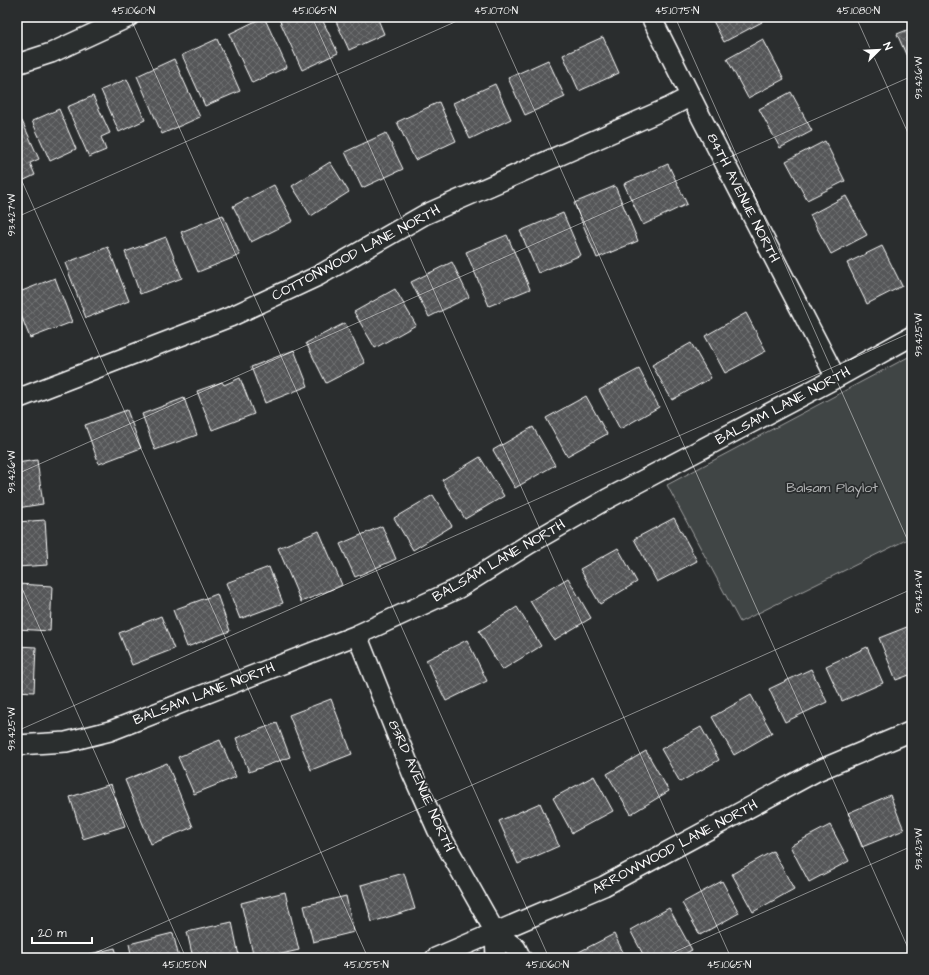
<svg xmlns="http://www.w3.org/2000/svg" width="929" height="975" font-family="'Architects Daughter',sans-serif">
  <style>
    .park { fill: #414445; stroke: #a0a2a2 }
    .building { fill: url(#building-cross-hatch); stroke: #fff }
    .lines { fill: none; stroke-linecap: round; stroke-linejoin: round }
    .minor-casing { stroke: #fff; stroke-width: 22 }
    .minor { stroke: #2a2d2e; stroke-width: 19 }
    .ticks { fill: none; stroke: #fff; stroke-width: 1; stroke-opacity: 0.45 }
    .labels { text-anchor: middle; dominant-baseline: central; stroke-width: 3.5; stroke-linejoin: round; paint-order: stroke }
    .street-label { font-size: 14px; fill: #fff; stroke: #2a2d2e }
    .park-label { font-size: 14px; fill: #b3b4b5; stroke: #2a2d2e }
    .neatline { fill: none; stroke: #fff; stroke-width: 1.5 }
    .ticks-label { font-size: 10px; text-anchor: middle; fill: #fff }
  </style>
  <defs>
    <pattern id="building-cross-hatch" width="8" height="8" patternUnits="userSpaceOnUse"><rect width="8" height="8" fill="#555758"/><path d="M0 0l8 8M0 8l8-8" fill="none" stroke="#6e7071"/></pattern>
  </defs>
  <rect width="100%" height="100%" fill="#2a2d2e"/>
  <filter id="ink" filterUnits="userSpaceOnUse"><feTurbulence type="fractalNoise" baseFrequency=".025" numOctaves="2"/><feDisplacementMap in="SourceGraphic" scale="8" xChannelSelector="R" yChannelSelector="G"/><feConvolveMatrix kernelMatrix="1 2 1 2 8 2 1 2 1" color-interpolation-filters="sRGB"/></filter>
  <g filter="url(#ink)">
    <path class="park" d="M912,355V537L740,622L667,485Z"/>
    <path class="building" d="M264,17L287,67L252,83L229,34Z
      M278,17H321L338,53L302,70Z
      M334,17H377L384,34L349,50Z
      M711,17H760L762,22L724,42Z
      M912,28V68L897,34Z
      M603,37L619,73L579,91L563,55Z
      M217,39L240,91L205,106L182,55Z
      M763,39L784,79L748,98L727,59Z
      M174,59L200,117L162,134L137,76Z
      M548,60L565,97L525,115L508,78Z
      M127,79L145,120L119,132L101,90Z
      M495,84L511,119L470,139L453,103Z
      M791,92L812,131L780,148L759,109Z
      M93,96L110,133L101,137L106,150L89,157L67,107Z
      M439,102L456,141L415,160L397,122Z
      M59,109L76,149L50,161L32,121Z
      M22,121L39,159L30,163L35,175L18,183L17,123Z
      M386,133L403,169L362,188L345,152Z
      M825,141L845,181L807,200L786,161Z
      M330,162L349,192L311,216L292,186Z
      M668,164L687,204L643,225L624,184Z
      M274,185L293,221L251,242L233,206Z
      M615,186L638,241L597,258L574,203Z
      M846,196L867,235L831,254L810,215Z
      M563,213L581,255L538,273L520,231Z
      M223,215L240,255L198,272L181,232Z
      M507,235L530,289L489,306L466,252Z
      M166,237L182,278L140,294L125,252Z
      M882,246L902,286L867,304L847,263Z
      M108,247L129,301L86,318L65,263Z
      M452,262L469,297L429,317L411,282Z
      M55,278L72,322L30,338L17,305V293Z
      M395,289L416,325L375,348L354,312Z
      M746,313L766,351L725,373L705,336Z
      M345,323L365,363L326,383L306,343Z
      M691,343L711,378L672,400L652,365Z
      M294,350L308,386L265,403L251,367Z
      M639,369L659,407L620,429L599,390Z
      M240,378L254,414L212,430L197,391L222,382L224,385Z
      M586,396L607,434L567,456L546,418Z
      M184,398L197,435L155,450L142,414Z
      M127,410L141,448L99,464L85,425Z
      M533,427L555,465L515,488L493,450Z
      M480,457L504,496L465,519L442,480Z
      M37,460L43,504L17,508V463Z
      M433,495L452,526L413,550L394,518Z
      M674,518L697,561L657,582L634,539Z
      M45,520L48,565L17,567V522Z
      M382,526L396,559L355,577L340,544Z
      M319,531L342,585L301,602L278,548Z
      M618,548L637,582L600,604L580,569Z
      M269,567L283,603L240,619L226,583Z
      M568,578L591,618L554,640L530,601Z
      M17,584L52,586L50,631L17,629Z
      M217,594L230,631L187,647L173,610Z
      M517,607L541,646L502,670L479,631Z
      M161,616L174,649L132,665L119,633Z
      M912,625V674L896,680L879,638Z
      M467,640L487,681L446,701L426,660Z
      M17,646L36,647L34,692L17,691Z
      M867,647L883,683L842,701L826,666Z
      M811,669L827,702L785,722L769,689Z
      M751,695L772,733L734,755L712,717Z
      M331,699L352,754L311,770L289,715Z
      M277,723L290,757L249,772L236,738Z
      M701,727L719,760L680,782L661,749Z
      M220,740L236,777L194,794L178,757Z
      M646,751L669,791L631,814L607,774Z
      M167,763L193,827L151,844L125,780Z
      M594,776L613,811L572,833L553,798Z
      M111,784L125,826L83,839L70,797Z
      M912,787V803L907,789Z
      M890,795L904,830L862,847L848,813Z
      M540,803L559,846L518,864L499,821Z
      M830,825L849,861L809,882L790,846Z
      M773,851L794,889L753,912L732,874Z
      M404,873L415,909L372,922L361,885Z
      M722,881L739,913L700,935L682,903Z
      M285,892L299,950L264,958H254L241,903Z
      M346,896L354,932L313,942L304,906Z
      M669,908L692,950L677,958H645L630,930Z
      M232,922L239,956L193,958L187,932Z
      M173,933L179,958H132L129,944Z
      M614,934L626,958H575L573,955Z
      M115,948L118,958H73Z"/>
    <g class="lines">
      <g class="minor-casing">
        <path id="minor" d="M651,17L701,117L836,378
          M17,64L51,53L129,17
          M17,399L230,317L318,276L424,215L670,107L691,96
          M357,635L412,773L437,829L495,932
          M17,745L66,742L110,731L357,635L459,588L529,544L607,499L836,378L912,336
          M435,958L604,886L817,771L912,731
          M496,958L495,932L516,948L521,958"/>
      </g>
      <use href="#minor" class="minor"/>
    </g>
  </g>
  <path class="ticks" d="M130,17L549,958M312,17L731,958M493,17L912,957M675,17L912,550M856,17L912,142M17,170L368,958M17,217L466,17M17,474L912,76M17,577L186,958M17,731L912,332M84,958L912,589M661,958L912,846"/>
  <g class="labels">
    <g class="street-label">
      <text transform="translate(743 198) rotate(63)">84TH AVENUE NORTH</text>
      <text transform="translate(356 253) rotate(-28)">COTTONWOOD LANE NORTH</text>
      <text transform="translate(783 406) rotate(-28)">BALSAM LANE NORTH</text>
      <text transform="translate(499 561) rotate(-30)">BALSAM LANE NORTH</text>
      <text transform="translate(204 694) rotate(-21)">BALSAM LANE NORTH</text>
      <text transform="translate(421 786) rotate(66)">83RD AVENUE NORTH</text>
      <text transform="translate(675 847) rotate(-28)">ARROWWOOD LANE NORTH</text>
    </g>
    <g class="park-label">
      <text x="832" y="488">Balsam Playlot</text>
    </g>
  </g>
  <rect width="929" height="975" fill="none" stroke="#2a2d2e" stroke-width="44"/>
  <g transform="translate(879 50) rotate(66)" stroke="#2a2d2e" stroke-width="3" paint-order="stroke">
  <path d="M0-3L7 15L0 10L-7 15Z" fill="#ffffff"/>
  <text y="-6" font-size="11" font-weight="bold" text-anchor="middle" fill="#ffffff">N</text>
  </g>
  <path d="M32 937v6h60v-6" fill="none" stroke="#ffffff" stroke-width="2"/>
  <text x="38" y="937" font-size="12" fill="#ffffff" stroke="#2a2d2e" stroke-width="3" paint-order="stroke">20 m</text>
  <rect x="22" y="22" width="885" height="931" class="neatline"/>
  <g class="ticks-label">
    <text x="133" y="14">45.1060°N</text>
    <text x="314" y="14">45.1065°N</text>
    <text x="496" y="14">45.1070°N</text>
    <text x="677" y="14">45.1075°N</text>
    <text x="858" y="14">45.1080°N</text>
    <text transform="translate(918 78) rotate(-90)" y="4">93.426°W</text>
    <text transform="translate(11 215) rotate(-90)" y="4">93.427°W</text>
    <text transform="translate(918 335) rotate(-90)" y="4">93.425°W</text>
    <text transform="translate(11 472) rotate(-90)" y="4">93.426°W</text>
    <text transform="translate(918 592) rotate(-90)" y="4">93.424°W</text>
    <text transform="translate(11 729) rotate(-90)" y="4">93.425°W</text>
    <text transform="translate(918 849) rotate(-90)" y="4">93.423°W</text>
    <text x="184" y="968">45.1050°N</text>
    <text x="366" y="968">45.1055°N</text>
    <text x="547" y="968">45.1060°N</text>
    <text x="729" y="968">45.1065°N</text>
  </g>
</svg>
